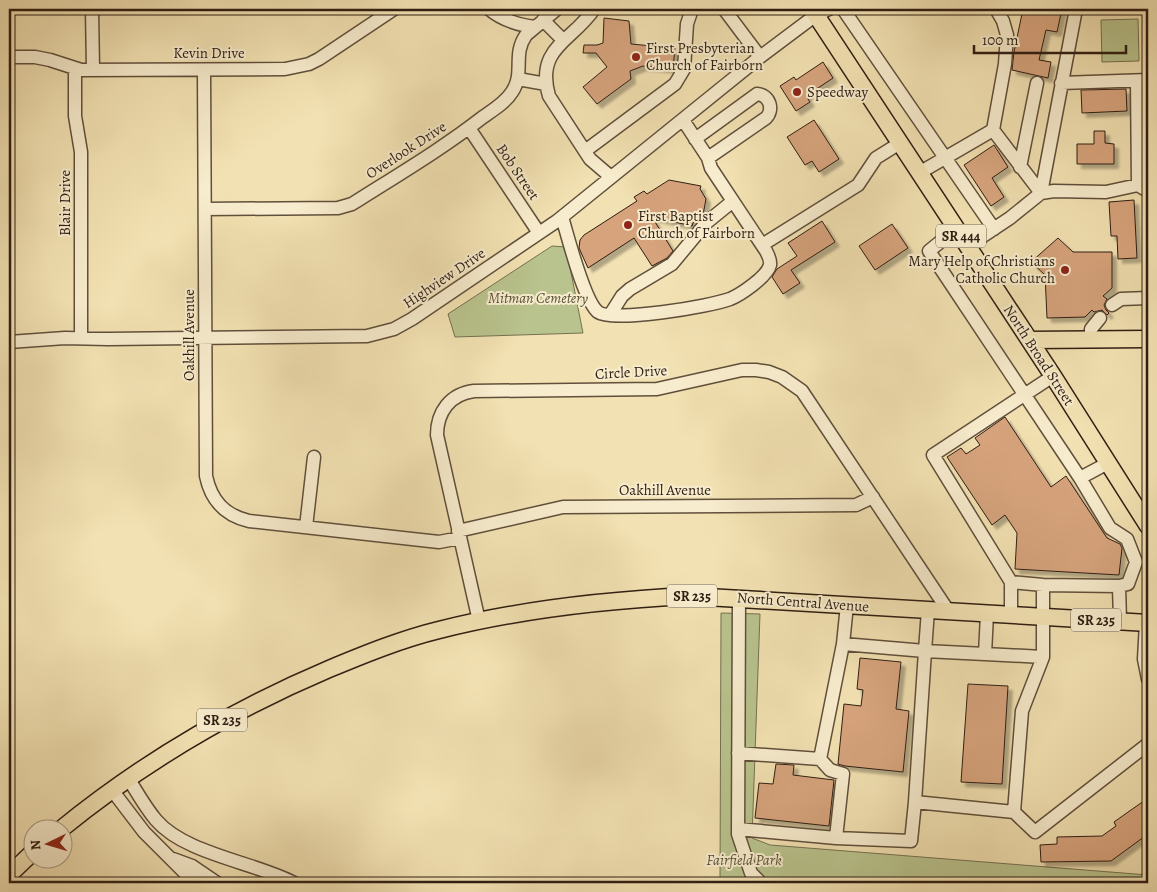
<svg xmlns="http://www.w3.org/2000/svg" width="1157" height="892" font-family="Alegreya,serif">
  <style>
    .green { fill: #b9c38d; stroke: #747050 }
    .building { fill: #d6a37c; stroke: #2f1e13; filter: url(#shadow) }
    .lines { fill: none; stroke-linecap: round; stroke-linejoin: round }
    .minor-casing { stroke: #604f3b; stroke-width: 15 }
    .major-casing { stroke: #2f1e13; stroke-width: 19 }
    .minor { stroke: #f7eccd; stroke-width: 12 }
    .major { stroke: #f2e1b2; stroke-width: 16 }
    .poi-dot { fill: #8f2418; stroke: #f7eccd; stroke-width: 2 }
    .labels { text-anchor: middle; dominant-baseline: central; stroke-width: 4; stroke-linejoin: round; paint-order: stroke }
    .shield { fill: #f7eccd; stroke: #6b5c4b; stroke-width: 1 }
    .shield-label { font-size: 14px; font-weight: bold; fill: #2f1e13 }
    .poi-label { font-size: 15px; fill: #2f1e13; stroke: #f7eccd; text-anchor: start }
    .street-label { font-size: 15px; fill: #2f1e13; stroke: #f7eccd }
    .park-label { font-size: 15px; font-style: italic; fill: #585038; stroke: #f7eccd }
  </style>
  <defs>
    <filter id="shadow"><feDropShadow dx="4.5" dy="4.5" stdDeviation="1" flood-color="#0004"/></filter>
  </defs>
  <rect width="100%" height="100%" fill="#f2e1b2"/>
  <filter id="stains"><feTurbulence type="fractalNoise" baseFrequency=".004" numOctaves="4"/><feColorMatrix values="0 0 0 0 .2 0 0 0 0 .09 0 0 0 0 .02 0 0 0 .5 -.17"/></filter>
  <radialGradient id="worn" r=".72"><stop offset=".6" stop-color="#630" stop-opacity="0"/><stop offset="1" stop-color="#630" stop-opacity=".3"/></radialGradient>
  <path class="green" d="M1138,19L1139,61L1102,62L1101,20Z
    M552,246L566,247L583,333L455,337L448,314Z
    M721,613L760,614L752,838L770,845L1148,875V883H720Z"/>
  <path class="building" d="M1023,9H1062L1057,32L1046,30L1039,60L1051,62L1048,78L1012,70L1014,52Z
    M604,18L629,21L631,44L675,48L673,69L643,66L630,71L631,79L597,104L583,87L607,67L596,53H583L584,45H597L603,43Z
    M823,62L833,78L806,96L810,102L796,111L780,86L794,77L796,80Z
    M1126,89L1127,111L1082,113L1081,90Z
    M814,120L839,159L819,172L812,161L805,165L787,137Z
    M1094,131H1105V143L1114,144V164H1077V144H1094Z
    M994,145L1008,167L992,178L1004,197L991,206L964,165Z
    M669,180L701,186L700,189L706,199L703,215L693,223L692,226L652,217L673,251L667,258L652,266L634,238L588,268L579,248L580,240L584,235L637,201L634,197L644,191L647,194Z
    M1134,200L1137,258L1118,259L1117,236H1111L1109,202Z
    M822,221L835,242L791,270L800,283L783,294L772,277L777,269L797,256L788,243Z
    M892,224L908,248L875,270L859,246Z
    M1058,238L1073,252H1112V288L1103,296L1107,299L1104,305L1106,310L1109,313L1107,315L1102,310L1094,312L1092,310L1085,317L1047,318L1045,275L1031,262Z
    M1005,417L1051,487L1066,476L1107,538L1120,544L1122,548L1119,575L1015,569L1017,533L1005,515L992,525L947,457L961,448L966,454L980,445L975,438Z
    M860,658L901,662L896,709L909,711L903,772L845,766L838,764L844,704L861,706L863,690L857,689Z
    M968,684L1008,686L1002,784L961,782Z
    M776,764L794,765L793,775L834,780L829,826L755,818L759,783L773,784Z
    M1148,798V834L1111,861L1041,862L1040,845L1057,844V837L1102,836L1116,826L1114,822Z"/>
  <g class="lines">
    <g class="minor-casing">
      <path id="minor" d="M92,9L93,70
        M489,9C502,20 518,25 535,27
        M594,9C573,41 535,47 549,96L590,159L611,177
        M724,9L760,57
        M843,9L994,229
        M543,20L563,40
        M9,57H35L50,60L81,70L285,69L309,64L319,59L394,9
        M75,69V116L81,152V338
        M204,70L206,476C211,500 224,515 249,521L439,542L460,538
        M518,79L546,84
        M1137,81L1138,185L1148,191
        M1061,83L1148,80
        M683,120L708,158L766,118C774,110 770,95 757,94L695,139
        M469,128L539,233
        M993,130L1041,193L1054,191L1106,192L1138,185
        M585,151L675,84L684,69L687,24L692,9
        M1020,167L1037,83
        M919,173L993,130L1005,64L1007,35L1003,21L996,9
        M205,209L338,208L352,204C396,176 442,149 483,117C493,110 505,103 512,92C525,73 512,55 526,35L557,9
        M562,217C568,237 584,301 598,312C613,323 711,306 730,299C740,295 767,277 770,265C771,260 768,255 766,251L711,168L708,158
        M956,229L929,251L1080,478L1110,528L1127,539L1136,562L1128,584L1119,586L1043,585L1011,582
        M762,245L858,185L876,158L900,143
        M968,246L1010,218L1041,193L1076,9
        M1112,305L1121,299L1148,298
        M610,315L622,296L630,289L672,264L706,223L733,201
        M1091,339V329L1100,318
        M9,342L65,338L108,339L367,336L394,329L412,319L557,221L760,57L816,15L829,9
        M1080,478L1108,463
        M306,527L314,457
        M458,531L563,507L856,505L873,497
        M1119,586L1120,621
        M739,598L738,834L751,873L761,883
        M847,605L843,644L925,651L928,610
        M987,614L985,654L1043,657
        M1011,615V582L933,455L1053,376
        M479,621L437,435C437,412 450,394 474,391L657,389L742,370H756L769,372L782,377L802,391L949,612
        M1146,623L1144,659H1148
        M985,654L925,651L915,802L1014,812L1022,711L1043,657V585
        M1144,659L1148,679
        M738,753L820,759L830,770L843,774L836,838L738,829
        M820,759L843,644
        M128,778C137,792 145,807 156,820C185,854 254,862 294,883
        M112,790L144,832L195,883
        M1014,812L1035,832L1148,744
        M836,838L911,841L915,802
        M173,859L192,866L217,883"/>
    </g>
    <g class="major-casing">
      <path id="major" d="M812,9L1053,376L1148,526
        M1030,340L1148,339
        M60,830C142,763 232,710 329,669C365,654 402,639 439,630C522,609 605,600 690,596L1148,623
        M9,875L32,853"/>
    </g>
    <use href="#minor" class="minor"/>
    <use href="#major" class="major"/>
  </g>
  <g class="poi-dot">
    <circle cx="636" cy="57" r="5"/>
    <circle cx="797" cy="92" r="5"/>
    <circle cx="628" cy="225" r="5"/>
    <circle cx="1065" cy="270" r="5"/>
  </g>
  <g class="labels">
    <g class="shield">
      <rect x="936" y="224.5" width="50" height="23" rx="4"/>
      <rect x="667" y="584.5" width="50" height="23" rx="4"/>
      <rect x="1071" y="608.5" width="50" height="23" rx="4"/>
      <rect x="197" y="708.5" width="50" height="23" rx="4"/>
    </g>
    <g class="shield-label">
      <text x="961" y="236">SR 444</text>
      <text x="692" y="596">SR 235</text>
      <text x="1096" y="620">SR 235</text>
      <text x="222" y="720">SR 235</text>
    </g>
    <g class="poi-label">
      <text x="646" y="48">First Presbyterian<tspan x="646" dy="17">Church of Fairborn</tspan></text>
      <text x="807" y="92">Speedway</text>
      <text x="638" y="216">First Baptist<tspan x="638" dy="17">Church of Fairborn</tspan></text>
      <text x="1055" y="261" text-anchor="end">Mary Help of Christians<tspan x="1055" dy="17">Catholic Church</tspan></text>
    </g>
    <g class="street-label">
      <text x="209" y="53">Kevin Drive</text>
      <text transform="translate(406 150) rotate(-33)">Overlook Drive</text>
      <text transform="translate(518 172) rotate(56)">Bob Street</text>
      <text transform="translate(65 203) rotate(-90)">Blair Drive</text>
      <text transform="translate(444 278) rotate(-34)">Highview Drive</text>
      <text transform="translate(189 335) rotate(-90)">Oakhill Avenue</text>
      <text transform="translate(1039 355) rotate(57)">North Broad Street</text>
      <text transform="translate(631 372) rotate(-3)">Circle Drive</text>
      <text x="665" y="490">Oakhill Avenue</text>
      <text transform="translate(803 602) rotate(4)">North Central Avenue</text>
    </g>
    <g class="park-label">
      <text x="538" y="298">Mitman Cemetery</text>
      <text x="744" y="860">Fairfield Park</text>
    </g>
  </g>
  <rect width="1157" height="892" fill="none" stroke="#f2e1b2" stroke-width="30"/>
  <rect x="10" y="10" width="1137" height="872" fill="none" stroke="#2f1e13" stroke-width="2.5"/>
  <rect x="15" y="15" width="1127" height="862" fill="none" stroke="#2f1e13"/>
  <g transform="translate(48 844) rotate(265)"><circle r="24" fill="#f7eccd" stroke="#a79a83"/>
  <path d="M0-4L9 19L0 12L-9 19Z" fill="#8f2418"/>
  <text y="-8" font-size="14" font-weight="bold" text-anchor="middle" fill="#2f1e13">N</text>
  </g>
  <path d="M974 45v8h152v-8" fill="none" stroke="#2f1e13" stroke-width="2.5"/>
  <text x="982" y="45" font-size="15" fill="#2f1e13" stroke="#f7eccd" stroke-width="4" paint-order="stroke">100 m</text>
  <rect width="100%" height="100%" filter="url(#stains)"/>
  <rect width="100%" height="100%" fill="url(#worn)"/>
</svg>
